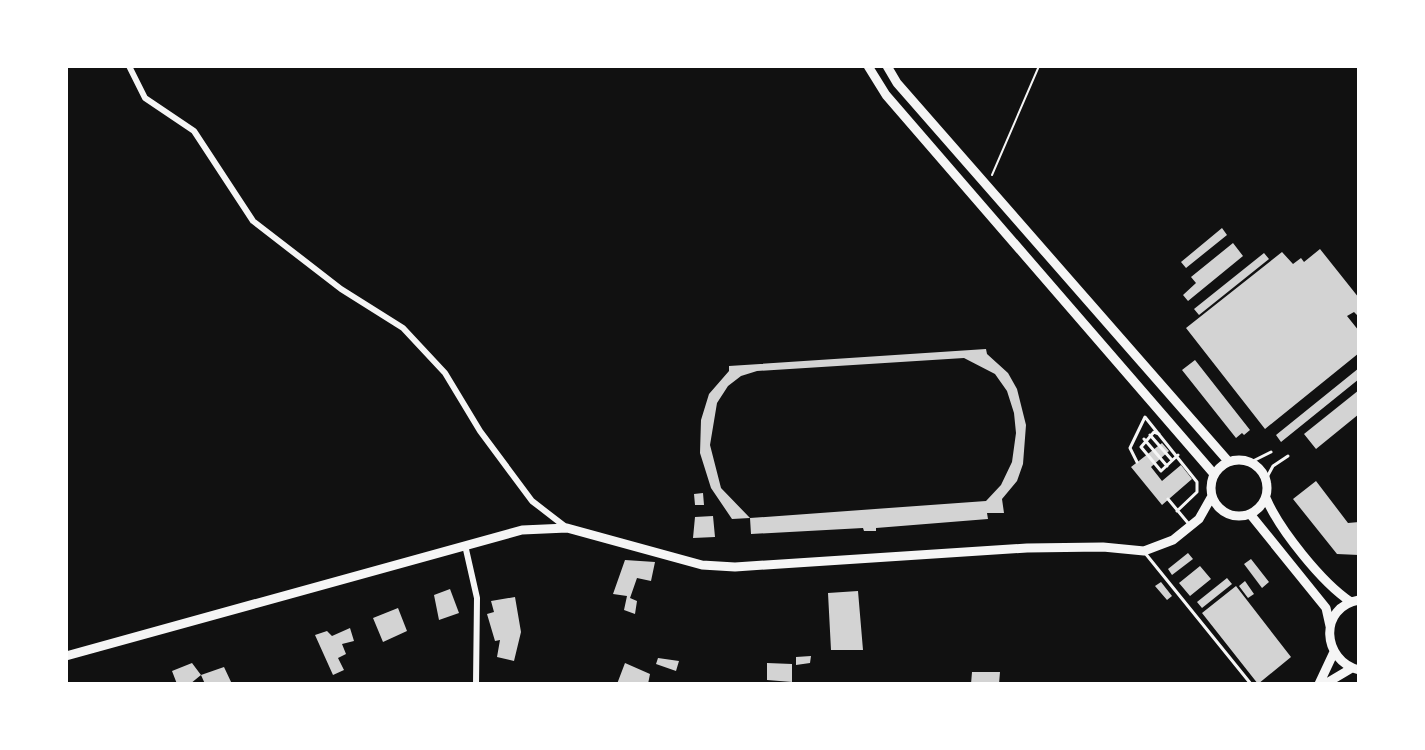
<svg xmlns="http://www.w3.org/2000/svg" width="1425" height="750" font-family="'Golos Text',sans-serif">
  <style>
    .building { fill: #d3d3d3 }
    .lines { fill: none; stroke-linecap: round; stroke-linejoin: round }
    .path { stroke: #f5f5f5; stroke-width: 2 }
    .service { stroke: #f5f5f5; stroke-width: 3 }
    .minor { stroke: #f5f5f5; stroke-width: 6 }
    .primary { stroke: #f5f5f5; stroke-width: 9 }
  </style>
  <rect width="100%" height="100%" fill="#111"/>
  <path class="building" d="M1222,228L1227,235L1186,268L1181,262Z
    M1233,243L1243,256L1188,301L1183,295L1196,283L1191,277Z
    M1320,249L1359,298V317L1354,312L1347,316L1359,331V353L1265,429L1186,328L1282,252L1293,264L1301,258L1304,262Z
    M1264,253L1269,259L1199,315L1194,309Z
    M986,349L987,354L1008,373L1017,389L1026,425L1023,464L1017,481L1002,499L1004,513H987L988,519L876,528V531H864L863,528L751,534L750,518L986,501L1001,485L1012,462L1016,433L1014,413L1007,391L995,374L964,358L757,371L741,376L728,386L717,403L710,445L721,488L750,518L732,519L711,488L700,453L701,420L709,394L729,371V366Z
    M1195,360L1250,430L1244,435L1242,433L1236,438L1182,370Z
    M1359,368V379L1281,442L1276,435Z
    M1359,390V414L1316,449L1304,434Z
    M1162,443L1169,451L1151,467L1162,481L1181,465L1192,479L1162,505L1131,467Z
    M1316,481L1348,523L1359,522V555L1337,554L1293,499Z
    M703,493L704,505H695L694,494Z
    M713,516L715,537L693,538L695,517Z
    M1188,553L1193,559L1172,575L1168,569Z
    M1251,559L1269,582L1262,588L1244,564Z
    M625,560L655,562L651,581L637,578L630,598L637,601L635,614L624,610L627,596L613,594Z
    M1200,566L1211,579L1190,596L1179,583Z
    M1227,578L1232,584L1202,608L1197,602Z
    M1245,581L1254,594L1248,598L1239,586Z
    M1161,582L1172,596L1167,600L1155,586Z
    M1236,586L1291,657L1258,684L1202,613Z
    M450,589L459,613L439,620L434,595Z
    M858,591L863,650H831L828,593Z
    M515,597L521,632L514,661L497,657L500,640L495,641L487,614L494,612L491,601Z
    M398,608L407,631L383,642L373,618Z
    M350,628L354,641L342,644L346,654L338,658L344,670L333,675L315,635L327,631L332,636Z
    M811,656L810,663L796,665V657Z
    M658,658L679,661L676,671L656,664Z
    M192,663L201,675L224,667L232,684H205L201,675L190,684H177L172,671Z
    M625,663L650,674L648,684H617Z
    M767,663L792,664V682L767,680Z
    M972,672H1000L999,684H971Z"/>
  <g class="lines">
    <path class="path" d="M992,175L1039,66"/>
    <path class="service" d="M1159,434L1154,432L1141,447L1161,471L1178,455
      M1150,435L1171,459
      M1144,439L1167,466
      M1137,462L1130,448L1145,417L1197,482V492L1177,511
      M1251,462L1271,452
      M1359,473V475
      M1266,479L1273,466L1288,456
      M1168,499L1188,523
      M1145,553L1251,684"/>
    <path class="minor" d="M129,66L145,98L194,131L253,221L341,289L403,328L445,373L480,431L532,501L567,528
      M465,545L477,598L476,684"/>
    <path class="primary" d="M868,66L886,95L1214,474
      M887,66L897,83L1228,461
      M1211 488a28 28 0 1 1 56 0a28 28 0 1 1-56 0Z
      M1266,498C1279,529 1322,583 1351,602
      M1250,514L1326,608L1330,626
      M1359,600C1318,607 1322,661 1359,670
      M66,656L522,530L567,528L702,565L735,567L1027,548L1103,547L1144,551L1173,540L1199,519L1212,496
      M1319,684L1334,652
      M1325,684L1352,668"/>
  </g>
  <rect width="1425" height="750" fill="none" stroke="#ffffff" stroke-width="136"/>
</svg>
